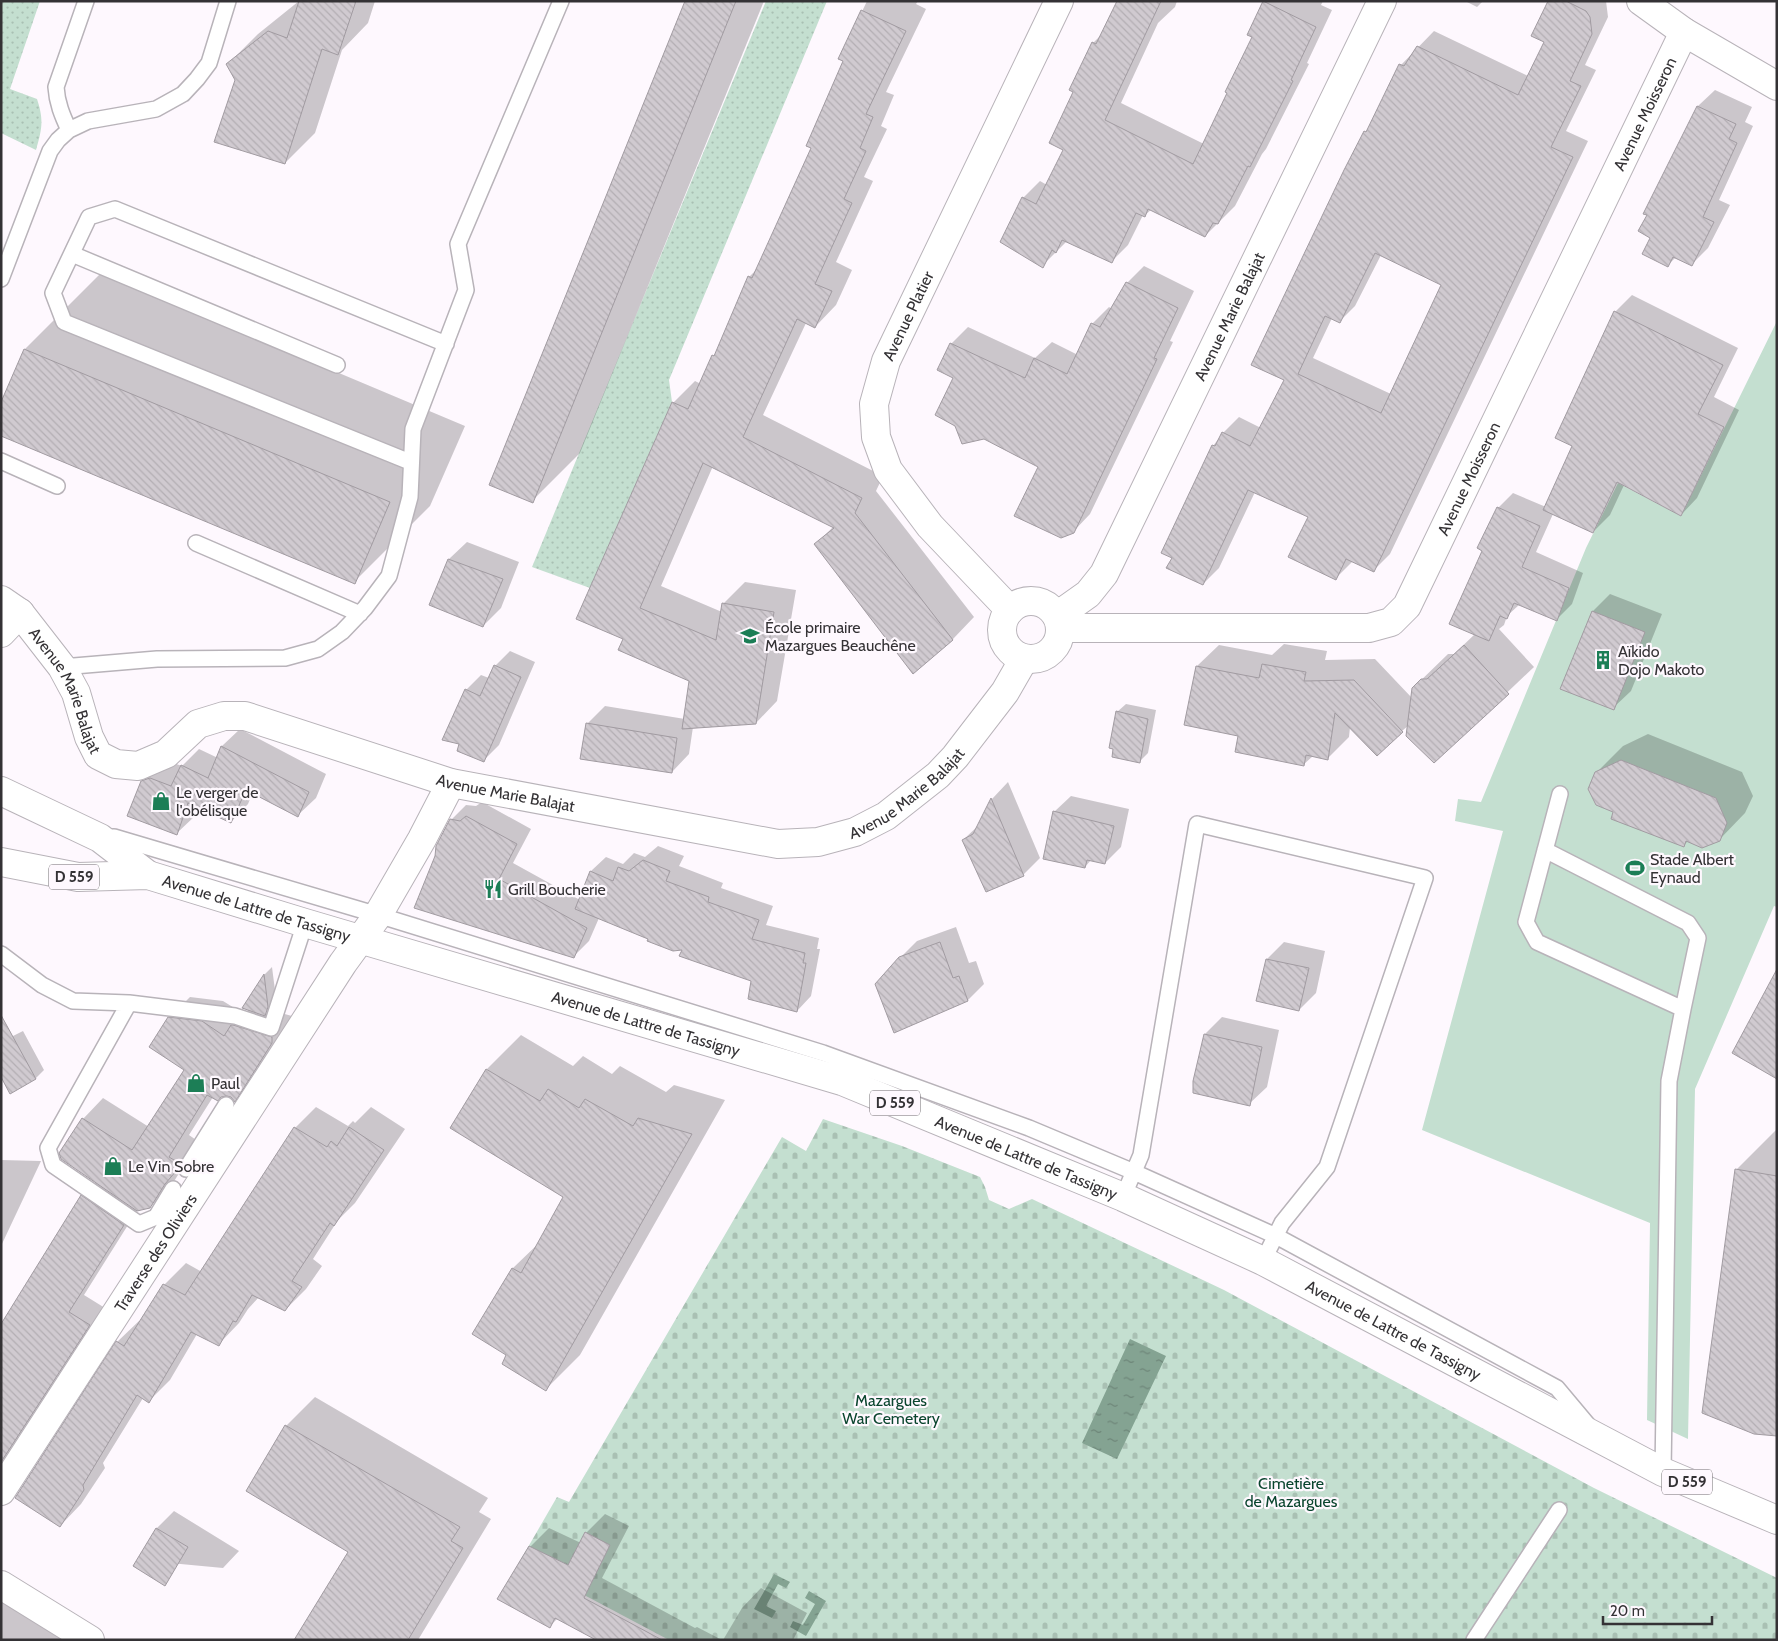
<svg xmlns="http://www.w3.org/2000/svg" width="1778" height="1641" font-family="Cabin,sans-serif">
  <style>
    .grass { fill: url(#grass-dots) }
    .cemetery { fill: url(#cemetery-stones) }
    .park { fill: #c4dfd0 }
    .water { fill: url(#water-ripples) }
    .shadow { fill: #0003; fill-rule: evenodd }
    .building { fill: url(#building-back-hatch); stroke: #a19ba1; fill-rule: evenodd }
    .lines { fill: none; stroke-linecap: round; stroke-linejoin: round }
    .lane-casing { stroke: #b8b3b9; stroke-width: 18 }
    .street-casing { stroke: #b8b3b9; stroke-width: 30 }
    .primary-casing { stroke: #b8b3b9; stroke-width: 30 }
    .lane { stroke: #fff; stroke-width: 15 }
    .street { stroke: #fff; stroke-width: 28 }
    .primary { stroke: #fff; stroke-width: 28 }
    .labels { text-anchor: middle; dominant-baseline: central; stroke-width: 4.5; stroke-linejoin: round; paint-order: stroke }
    .shield { fill: #fef8fe; stroke: #716d71; stroke-width: 1 }
    .shield-label { font-size: 15px; font-weight: bold; fill: #343235 }
    .street-label { font-size: 16px; fill: #343235; stroke: #fef8fe }
    .poi-label { font-size: 16px; fill: #343235; stroke: #fef8fe; text-anchor: start }
    .park-label { font-size: 16px; fill: #0a452e; stroke: #fef8fe }
  </style>
  <defs>
    <pattern id="grass-dots" width="8" height="8" patternUnits="userSpaceOnUse" patternTransform="scale(1.25)"><rect width="8" height="8" fill="#c4dfd0"/><path d="M2 2h.1M6 6h.1" fill="none" stroke="#a9c0b3" stroke-width="1.8" stroke-linecap="round"/></pattern>
    <pattern id="cemetery-stones" width="16" height="16" patternUnits="userSpaceOnUse" patternTransform="scale(1.25)"><rect width="16" height="16" fill="#c4dfd0"/><path d="M2 7V4a2 2 0 0 1 4 0v3zM10 15v-3a2 2 0 0 1 4 0v3z" fill="#a9c0b3"/></pattern>
    <pattern id="water-ripples" width="26" height="14" patternUnits="userSpaceOnUse" patternTransform="scale(1.25)"><rect width="26" height="14" fill="#84a392"/><path d="M2 4q2-2 4 0t4 0M15 11q2-2 4 0t4 0" fill="none" stroke="#6d8578"/></pattern>
    <pattern id="building-back-hatch" width="6" height="6" patternUnits="userSpaceOnUse" patternTransform="scale(1.25)"><rect width="6" height="6" fill="#d0cad0"/><path d="M-1 5l2 2M0 0l6 6M5-1l2 2" fill="none" stroke="#b3aeb3"/></pattern>
  </defs>
  <rect width="100%" height="100%" fill="#fef8fe"/>
  <path class="grass" d="M1,1H40L10,89L37,99C44,120 42,129 36,150L1,133Z
    M766,1H827L669,380L672,402L590,588L532,567Z"/>
  <path class="cemetery" d="M823,1119L902,1146L980,1177L985,1187L989,1200L1009,1209L1032,1199L1224,1290L1594,1488L1777,1578V1640H669L520,1561L557,1497L569,1502L782,1137L806,1151Z"/>
  <path class="park" d="M1777,321V907L1774,906L1695,1089L1688,1439L1647,1420L1650,1223L1422,1130L1503,831L1455,821L1458,799L1481,802L1586,548L1618,483L1681,516Z"/>
  <path class="water" d="M1130,1339L1166,1356L1117,1459L1082,1443Z
    M774,1574L790,1582L786,1588L778,1584L766,1606L776,1611L772,1618L754,1609Z
    M809,1591L826,1601L806,1636L790,1627L793,1621L803,1625L815,1604L805,1598Z"/>
  <path class="shadow" d="M299,1H375L368,23L342,50L315,133L285,163L228,64L258,34Z
    M686,1H764L580,453L532,501Z
    M867,1H918L916,4L926,9L886,92L894,95L881,126L887,129L864,177L873,181L836,262L852,270L836,305L815,327L806,323L763,415L883,476L876,491L974,617L953,639L913,672L816,544L833,527L713,466L661,586L722,612L723,604L745,582L796,590L777,701L756,723L693,727L689,754L672,772L587,724L605,706L685,719L691,680L624,639L673,403L695,381L701,384L713,356L717,352L749,277L758,268L813,148L845,61L840,58Z
    M1118,1H1177L1175,7L1158,23L1121,103L1204,144L1254,37L1264,2L1323,1L1321,5L1332,10L1307,63L1309,64L1266,149L1262,154L1235,206L1205,236L1152,209L1144,216L1143,215L1128,245L1111,262L1067,241L1042,266L1023,198L1040,181L1047,185L1065,149L1075,92L1093,43L1103,33Z
    M1465,1H1483L1477,7Z
    M1550,1H1606L1608,17L1585,65L1596,70L1566,131L1588,141L1390,554L1374,570L1353,561L1336,578L1310,516L1255,492L1219,568L1203,584L1173,558L1213,446L1223,433L1239,417L1261,428L1285,380L1365,132L1370,127L1401,65L1434,31L1528,76L1545,42ZM1381,255L1443,285L1391,394L1313,358L1332,318L1339,322L1355,306Z
    M1715,90L1752,107L1745,122L1753,126L1719,200L1730,205L1708,248L1691,265L1676,257L1667,266L1652,238L1648,214L1645,213L1698,106Z
    M1144,266L1194,291L1170,341L1173,342L1090,514L1073,532L1040,467L955,377L951,344L968,327L1035,358L1052,342L1078,355L1092,324L1109,307L1112,309L1127,283Z
    M101,273L465,426L430,506L354,582L1,405L25,349Z
    M1632,295L1738,348L1714,397L1739,410L1697,498L1681,515L1624,485L1610,515L1593,532L1553,514L1536,552L1583,573L1572,604L1557,619L1520,604L1507,616L1504,625L1499,629L1534,667L1434,762L1409,725L1402,731L1350,727L1349,737L1327,759L1313,756L1303,765L1240,735L1197,666L1219,645L1272,655L1284,644L1327,651L1325,660L1375,659L1412,698L1413,688L1448,654H1454L1475,634L1484,550L1498,508L1513,493L1546,507L1574,446L1615,312Z
    M467,542L519,562L501,608L483,626L431,604L449,559Z
    M1610,594L1662,614L1631,691L1613,708L1562,688L1593,611Z
    M510,651L535,662L499,745L484,760L461,743L466,690L481,675L489,678L495,666Z
    M1126,704L1156,710L1148,753L1139,762L1117,712Z
    M240,729L326,774L316,798L298,815L253,792L248,804L231,822L198,806L195,816L177,833L142,782L160,764L168,761L182,766L199,749L218,758L222,746Z
    M1648,734L1742,772L1753,796L1745,813L1719,840L1688,841L1684,845L1615,811L1596,773L1623,746Z
    M1008,782L1040,858L1023,875L963,840L980,824L992,799Z
    M1071,796L1129,809L1121,847L1105,863L1091,860L1085,867L1054,812Z
    M482,802L531,829L513,863L580,900L591,871L606,857L623,864L634,853L645,857L658,846L684,856L679,866L723,883L721,888L773,906L766,925L819,938L817,949H820L811,996L797,1011L752,980L684,949L650,938L599,918L589,941L574,956L416,907L451,820L466,805L476,806Z
    M956,927L969,963L976,961L984,984L968,1000L900,958L917,941Z
    M1284,942L1325,951L1316,993L1299,1010L1267,959Z
    M272,967L276,998L270,1010L292,1016L255,1079L235,1100L232,1096L227,1094L213,1097L189,1135L199,1142L171,1186L150,1207L138,1209L84,1295L105,1308L13,1451L1,1463V1327L82,1196L96,1182L83,1119L103,1098L149,1127L186,1070L169,1018L190,997L223,1001L244,1014L249,1009L244,1008L265,974Z
    M1222,1017L1279,1030L1267,1087L1249,1104L1205,1034Z
    M23,1031L44,1070L36,1078L1,1042Z
    M521,1035L573,1066L583,1056L612,1074L620,1066L666,1092L674,1085L725,1100L580,1355L546,1389L508,1354L474,1334L513,1268L540,1242L565,1196L487,1069Z
    M316,1107L348,1126L353,1121L355,1123L371,1107L405,1129L355,1203L338,1220L313,1259L322,1266L306,1289L285,1310L259,1297L248,1309L239,1323L218,1345L197,1334L170,1380L149,1401L143,1398L103,1463L105,1468L81,1504L60,1526L117,1342L139,1321L141,1322L164,1285L186,1263L202,1272L295,1128Z
    M1777,1129V1431L1704,1413L1737,1169Z
    M1,1160L41,1161L1,1246Z
    M315,1397L488,1498L479,1512L491,1519L418,1640H296L350,1552L247,1491L286,1426Z
    M174,1511L239,1551L223,1568L138,1560L157,1528Z
    M605,1514L629,1526L602,1578L695,1628L697,1627L722,1640H597L558,1618L549,1627L530,1547L549,1528L581,1543L586,1533Z
    M17,1587L104,1640H1V1590Z
    M761,1588L807,1613L793,1640H723L742,1608Z"/>
  <path class="building" d="M299,1H356L338,55L322,49L285,164L214,142L235,80L226,64L268,31L287,38Z
    M685,1H736L533,503L489,485Z
    M1117,1H1161L1105,120L1193,164L1227,93L1225,92L1252,37L1247,35L1263,1L1316,27L1291,80L1293,81L1250,167L1248,166L1218,224L1213,223L1205,237L1148,209L1145,217L1136,213L1112,263L1062,240L1056,253L1052,250L1043,268L1000,242L1022,197L1036,204L1063,150L1049,143L1073,92L1069,90L1092,42L1096,44Z
    M1548,1H1566L1586,11L1590,17L1592,34L1570,81L1581,86L1551,147L1573,157L1374,572L1346,559L1336,580L1288,557L1308,517L1248,490L1203,585L1166,568L1172,558L1161,553L1212,445L1215,446L1222,432L1250,446L1284,380L1251,365L1344,170L1364,131L1366,132L1399,64L1404,66L1417,46L1518,95L1544,42L1531,36ZM1375,253L1441,285L1381,413L1298,374L1325,316L1340,323Z
    M861,10L906,31L866,114L873,117L860,148L866,151L844,199L852,203L815,284L832,291L815,328L797,319L743,437L862,498L855,513L953,640L913,674L814,544L834,528L703,463L640,608L716,640L722,603L774,612L756,724L682,729L689,681L618,650L623,639L576,619L672,402L688,409L712,355L714,356L748,276L752,278L811,148L806,146L843,61L838,59Z
    M1697,106L1736,124L1729,139L1737,143L1703,217L1714,222L1692,266L1673,257L1668,267L1642,254L1650,238L1638,231L1647,215L1643,214Z
    M1126,282L1178,308L1154,358L1157,359L1074,533L1061,538L1014,516L1038,467L984,439L962,444L955,426L935,415L953,378L937,370L950,343L1025,378L1034,358L1067,374L1091,323L1100,327Z
    M1614,311L1723,365L1698,414L1724,427L1681,516L1617,482L1593,533L1543,510L1572,446L1555,438Z
    M24,349L390,502L355,584L1,436V402Z
    M1497,507L1540,526L1522,567L1569,588L1557,621L1514,603L1507,619L1500,616L1489,641L1449,624L1482,551L1477,548Z
    M448,559L503,579L483,627L429,605Z
    M1592,611L1645,632L1614,710L1560,689Z
    M1464,645L1509,694L1434,763L1406,736L1412,688L1421,679H1427Z
    M1262,664L1306,672L1304,681L1354,680L1403,732L1377,756L1335,713L1328,760L1306,755L1304,766L1235,752L1238,736L1184,725L1196,666L1259,678Z
    M494,665L521,677L484,762L457,751L459,744L442,740L465,689L480,696Z
    M1116,711L1148,719L1140,763L1112,757L1113,749L1109,748Z
    M586,723L677,738L672,773L580,759Z
    M221,746L309,792L298,817L246,790L231,823L188,803L177,835L127,816L141,781L150,778L171,786L181,765L208,778Z
    M1621,760L1716,798L1727,823L1720,841L1702,848L1686,841L1684,847L1611,819L1613,812L1596,805L1588,789L1595,772Z
    M991,798L1024,876L986,892L962,840L973,834Z
    M1053,811L1114,826L1105,864L1087,860L1085,868L1043,859Z
    M466,816L517,844L499,879L587,928L574,958L414,908L435,856L436,846L450,819L460,821Z
    M643,860L670,871L666,881L709,897L708,902L759,920L752,939L805,953L803,963H806L797,1012L748,999L751,981L679,956L682,950L673,951L647,941L648,939L575,909L590,871L613,881L618,867L629,871Z
    M940,942L953,978L959,976L968,1001L894,1033L875,984L899,957Z
    M1266,959L1309,968L1299,1011L1256,1001Z
    M1777,969V1079L1732,1053Z
    M264,974L268,1007L265,1016L242,1008Z
    M1,1015L36,1079L10,1094L1,1077Z
    M168,1017L202,1021L224,1036L231,1025H233L272,1037V1043L235,1102L231,1097L227,1096L221,1097L218,1101L207,1095L169,1157L179,1163L177,1170L165,1184L150,1208L137,1211L61,1159L59,1153L82,1118L132,1150L184,1070L149,1047Z
    M1204,1034L1262,1047L1250,1106L1193,1093V1081Z
    M486,1069L540,1101L548,1089L579,1108L585,1099L633,1126L638,1118L692,1134L546,1391L502,1364L506,1355L472,1334L512,1268L521,1273L563,1197L450,1128Z
    M294,1127L327,1147L331,1141L337,1146L349,1127L384,1150L334,1226L330,1223L292,1281L302,1287L285,1311L252,1295L236,1322L233,1321L219,1346L191,1332L149,1403L137,1395L83,1485L84,1490L60,1527L15,1498L116,1341L124,1346L163,1284L185,1295Z
    M1735,1169L1777,1176V1436L1754,1434L1702,1413Z
    M81,1195L124,1225L69,1312L90,1325L1,1462V1324Z
    M285,1425L460,1527L451,1541L463,1548L408,1640H294L348,1552L246,1491Z
    M156,1528L188,1547L165,1586L133,1566Z
    M585,1532L610,1545L584,1598L662,1640H596L555,1618L550,1628L497,1599L529,1546L568,1565Z"/>
  <g class="lines">
    <g class="lane-casing">
      <path id="lane" d="M69,130L88,121L156,109L183,94L197,79L209,63L228,1
        M72,254L337,365
        M1,279L50,151L58,140L69,130C62,115 57,103 56,87L86,1
        M1,461L57,486
        M410,462L64,322L53,293L89,217L115,209L446,344
        M196,543L360,614
        M62,667L157,659L285,658L318,649L342,632L365,608L389,576L410,497L413,429L466,290L458,244L561,1
        M1560,794L1526,922L1537,942L1683,1009L1669,1081L1663,1472
        M105,838L114,837L378,915L823,1053L1029,1128L1134,1172L1276,1236L1557,1388L1588,1425
        M1545,850L1688,923L1698,938L1683,1009
        M1,954L42,985L73,1001L129,1003L235,1016L271,1028L305,923
        M129,1003L48,1148L53,1165L139,1224L156,1217L173,1189
        M186,1169L226,1105
        M1123,1197L1141,1155L1197,824L1425,878L1327,1167L1282,1223L1263,1261
        M1474,1640L1559,1510"/>
    </g>
    <g class="street-casing">
      <g id="street">
        <path d="M1641,1L1684,32L1777,86"/>
        <path d="M1,600L20,613L1,633"/>
        <circle cx="1031" cy="630" r="29"/>
        <path id="s1" d="M1010,610L930,526L888,470L876,437L874,404L886,361L1059,1"/>
        <path id="s2" d="M20,613L62,667L76,693L89,737L98,755L116,764L138,766L166,754L198,724L224,716H245L451,783L778,844L818,842L855,832L886,816L938,775L955,757L1005,692L1024,659"/>
        <path id="s3" d="M1057,616L1088,594L1104,574L1382,1"/>
        <path id="s4" d="M1061,628H1369L1391,622L1407,606L1684,32"/>
        <path id="s5" d="M1,1491L343,963L378,915L422,839L451,783"/>
        <path d="M1,1585L90,1640"/>
      </g>
    </g>
    <g class="primary-casing">
      <g id="primary">
        <path d="M1,791L100,838L148,875"/>
        <path id="s6" d="M1,862L78,877L148,875L305,923L842,1081L1123,1197L1263,1261L1663,1472L1777,1520"/>
      </g>
    </g>
    <use href="#lane" class="lane"/>
    <use href="#street" class="street"/>
    <use href="#primary" class="primary"/>
  </g>
  <defs>
    <g id="school-bare" transform="scale(1.5)"><path d="M0-5L7-2L0 1L-7-2ZM-4 1L0 2.5L4 1V4Q0 6-4 4Z" fill="#1c7e56" stroke="#fef8fe" stroke-width="2.5" paint-order="stroke"/></g>
    <g id="building-bare" transform="scale(1.5)"><path d="M-4-6H4V6H1V3H-1V6H-4ZM-2.5-4.3h1.7v1.8h-1.7ZM.8-4.3h1.7v1.8H.8ZM-2.5-1h1.7V.8h-1.7ZM.8-1h1.7V.8H.8Z" fill="#1c7e56" stroke="#fef8fe" stroke-width="2.5" paint-order="stroke"/></g>
    <g id="shop-bare" transform="scale(1.5)"><path d="M-5-2.5h2.3a2.7 3.5 0 0 1 5.4 0H5L5.5 6h-11ZM-1.5-2.5h3a1.5 2.3 0 0 0-3 0Z" fill="#1c7e56" stroke="#fef8fe" stroke-width="2.5" paint-order="stroke"/></g>
    <g id="stadium-bare" transform="scale(1.5)"><path d="M0-5a6.5 5 0 1 0 0 10a6.5 5 0 1 0 0-10ZM-3.5-1.8h7v3.6h-7Z" fill="#1c7e56" stroke="#fef8fe" stroke-width="2.5" paint-order="stroke"/></g>
    <g id="restaurant-bare" transform="scale(1.5)"><path d="M-5-6h1v4h1v-4h1v4h1v-4h1v5L-1.5 .5V6h-2V.5L-5-1ZM5-6V6H3V1.5H1.5Q1.5-4 5-6Z" fill="#1c7e56" stroke="#fef8fe" stroke-width="2.5" paint-order="stroke"/></g>
  </defs>
  <g fill-rule="evenodd">
    <use href="#school-bare" x="750" y="636"/>
    <use href="#building-bare" x="1603" y="660"/>
    <use href="#shop-bare" x="161" y="801"/>
    <use href="#stadium-bare" x="1635" y="868"/>
    <use href="#restaurant-bare" x="493" y="889"/>
    <use href="#shop-bare" x="196" y="1083"/>
    <use href="#shop-bare" x="113" y="1166"/>
  </g>
  <g class="labels">
    <g class="shield">
      <rect x="49" y="864.5" width="50" height="25" rx="4"/>
      <rect x="870" y="1090.5" width="50" height="25" rx="4"/>
      <rect x="1662" y="1469.5" width="50" height="25" rx="4"/>
    </g>
    <g class="shield-label">
      <text x="74" y="877">D 559</text>
      <text x="895" y="1103">D 559</text>
      <text x="1687" y="1482">D 559</text>
    </g>
    <g class="street-label">
      <text stroke="none"><textPath href="#s4" startOffset="900">Avenue Moisseron</textPath></text>
      <text stroke="none"><textPath href="#s1" startOffset="349">Avenue Platier</textPath></text>
      <text stroke="none"><textPath href="#s3" startOffset="350">Avenue Marie Balajat</textPath></text>
      <text stroke="none"><textPath href="#s4" startOffset="495">Avenue Moisseron</textPath></text>
      <text stroke="none"><textPath href="#s2" startOffset="91">Avenue Marie Balajat</textPath></text>
      <text stroke="none"><textPath href="#s2" startOffset="1021">Avenue Marie Balajat</textPath></text>
      <text stroke="none"><textPath href="#s2" startOffset="601">Avenue Marie Balajat</textPath></text>
      <text stroke="none"><textPath href="#s6" startOffset="262">Avenue de Lattre de Tassigny</textPath></text>
      <text stroke="none"><textPath href="#s6" startOffset="668">Avenue de Lattre de Tassigny</textPath></text>
      <text stroke="none"><textPath href="#s6" startOffset="1072">Avenue de Lattre de Tassigny</textPath></text>
      <text stroke="none"><textPath href="#s5" startOffset="284">Traverse des Oliviers</textPath></text>
      <text stroke="none"><textPath href="#s6" startOffset="1478">Avenue de Lattre de Tassigny</textPath></text>
    </g>
    <g class="poi-label">
      <text x="765" y="627">École primaire<tspan x="765" dy="18">Mazargues Beauchêne</tspan></text>
      <text x="1618" y="651">Aïkido<tspan x="1618" dy="18">Dojo Makoto</tspan></text>
      <text x="176" y="792">Le verger de<tspan x="176" dy="18">l'obélisque</tspan></text>
      <text x="1650" y="859">Stade Albert<tspan x="1650" dy="18">Eynaud</tspan></text>
      <text x="508" y="889">Grill Boucherie</text>
      <text x="211" y="1083">Paul</text>
      <text x="128" y="1166">Le Vin Sobre</text>
    </g>
    <g class="park-label">
      <text x="891" y="1400">Mazargues<tspan x="891" dy="18">War Cemetery</tspan></text>
      <text x="1291" y="1483">Cimetière<tspan x="1291" dy="18">de Mazargues</tspan></text>
    </g>
  </g>
  <rect width="1778" height="1641" fill="none" stroke="#343235" stroke-width="5"/>
  <path d="M1603 1616v8h109v-8" fill="none" stroke="#343235" stroke-width="2.5"/>
  <text x="1610" y="1616" font-size="15" fill="#343235" stroke="#fef8fe" stroke-width="4" paint-order="stroke">20 m</text>
</svg>
